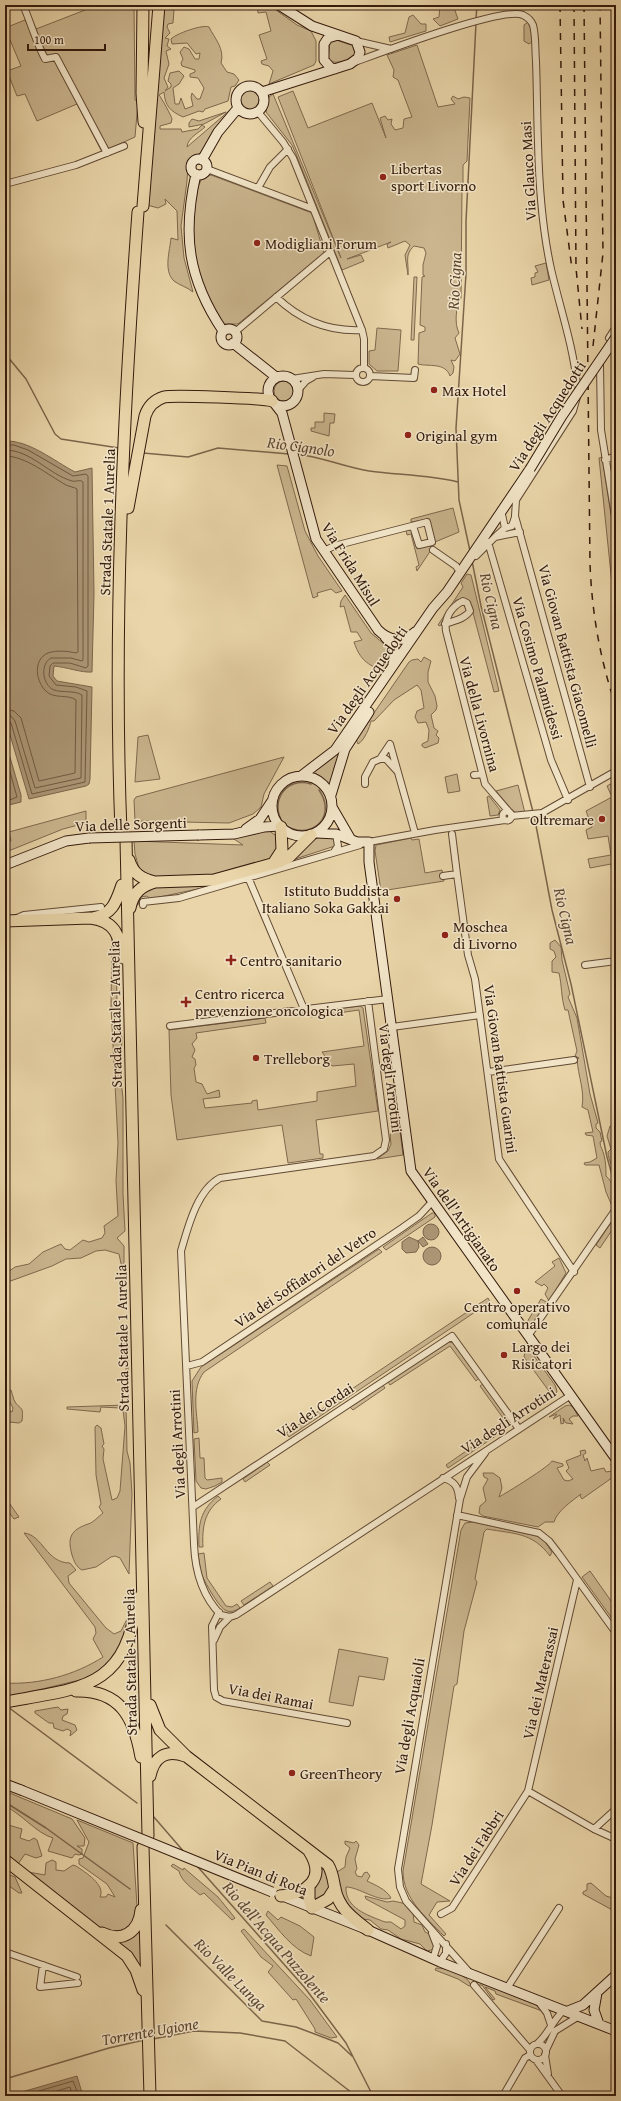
<svg xmlns="http://www.w3.org/2000/svg" width="621" height="2101" font-family="'Gentium Book Plus',serif">
  <style>
    .green { fill: #cab58e; stroke: #7f684d }
    .water { fill: #ab9574; stroke: #7b644a }
    .lines { fill: none; stroke-linecap: round; stroke-linejoin: round }
    .shore { stroke: #705840; stroke-width: 1 }
    .stream { stroke: #7b644a; stroke-width: 1.5 }
    .street-casing { stroke: #614933; stroke-width: 8 }
    .secondary-casing { stroke: #341a0c; stroke-width: 11 }
    .highway-casing { stroke: #341a0c; stroke-width: 13 }
    .street { stroke: #f1e4c7; stroke-width: 6 }
    .secondary { stroke: #f1e4c7; stroke-width: 9 }
    .highway { stroke: #e9d5a9; stroke-width: 11 }
    .rail { stroke: #341a0c; stroke-width: 1.5; stroke-dasharray: 7 7; stroke-linecap: butt }
    .secondary-bridge-casing { stroke: #341a0c; stroke-width: 11; stroke-linecap: butt }
    .secondary-bridge { stroke: #f1e4c7; stroke-width: 9 }
    .poi-dot { fill: #8f2418; stroke: #f1e4c7; stroke-width: 1.5 }
    .labels { text-anchor: middle; dominant-baseline: central; stroke-width: 3; stroke-linejoin: round; paint-order: stroke }
    .poi-label { font-size: 15px; fill: #341a0c; stroke: #f1e4c7; text-anchor: start }
    .street-label { font-size: 15px; fill: #341a0c; stroke: #f1e4c7 }
    .water-label { font-size: 16px; font-style: italic; fill: #5e4530; stroke: #f1e4c7 }
  </style>
  <rect width="100%" height="100%" fill="#e9d5a9"/>
  <filter id="stains"><feTurbulence type="fractalNoise" baseFrequency=".005" numOctaves="4"/><feColorMatrix values="0 0 0 0 .2 0 0 0 0 .09 0 0 0 0 .02 0 0 0 .5 -.17"/></filter>
  <radialGradient id="worn" r=".72"><stop offset=".6" stop-color="#630" stop-opacity="0"/><stop offset="1" stop-color="#630" stop-opacity=".3"/></radialGradient>
  <path class="green" d="M84,5H134L135,100L138,102L135,137L102,152L77,104L37,121L25,94L17,96L7,71L21,66L5,28L25,20L31,31L85,10Z
    M162,5H168L174,10L173,23L168,24L167,27L170,33L165,38L169,39L167,46L171,49L166,51L169,64L164,78L168,87L165,91L171,87V84L168,81L170,73L179,71L184,76L179,84L173,88L175,104H179L181,98L185,109L193,106L191,97L192,93L197,99H200L204,88L198,78L190,77V74L195,72V70L182,66L181,63L183,59L180,52L184,47L189,49L195,59H199L200,53L196,54L187,43L172,44L171,39C175,34 203,24 209,27C215,39 225,49 221,63L227,72L234,74L239,80L235,86L231,87L228,101L205,109L203,112L199,111L183,117C170,111 165,106 164,92L159,95C161,97 172,117 172,119L171,123L160,126V129H181L182,132L198,129L202,125L205,127C199,133 188,137 187,147L230,110L217,126L200,154L192,158L188,165L187,181L181,226L184,258L193,292C187,287 179,285 174,281C163,271 170,250 171,238L178,240L177,211L165,199L166,204L158,208L147,205Z
    M257,5H269L297,25L311,31L316,41V61L314,65L269,84L273,71L269,66L262,64L261,61L267,59L259,35L271,31L266,12L258,13Z
    M440,5H453L458,19L440,26L433,19L439,17Z
    M413,15L421,24H426V31L390,42L389,37L405,33L409,17Z
    M528,22L532,30L533,41L529,44L524,41V25Z
    M336,40L354,46L356,50L355,55C347,60 335,66 328,59L330,42Z
    M417,45L438,107L455,104L451,99L453,96L458,99L464,97L470,98L467,161L463,165V184L461,187L459,184L457,185L456,188H462L461,298C456,307 454,323 459,333L455,338L460,354L455,361L451,360L454,367L453,373L450,376C445,362 429,367 418,364L419,333L425,331V327L420,325L422,277L425,276L423,275V265L426,253L424,248L414,246C404,255 409,263 408,275L405,255L410,245L405,241L388,248L387,244L391,242L347,259L361,255L364,261L342,270L296,154L292,145L266,112L269,97L273,94L341,258L278,97L293,91L308,128L372,103L386,138L380,118L385,116L388,120L392,119L391,124L395,130L403,128L404,119L412,117L398,80L393,77L394,70L387,55Z
    M239 100a10 10 0 1 1 20 0a10 10 0 1 1-20 0Z
    M226,112L204,124L189,127V123L192,119L199,121Z
    M211,175L312,213L324,253L238,324H224C193,294 183,215 202,178Z
    M546,263L549,280L532,285L531,278L535,277V273L538,272L535,266Z
    M414,277H417L414,340H411Z
    M377,328L401,330L398,371H377L369,364V351L375,350Z
    M274 391a10 10 0 1 1 20 0a10 10 0 1 1-20 0Z
    M324,413L335,414L334,423H330L329,436L311,431V428H315V422H324Z
    M602,457L616,546V623L599,458Z
    M277,465L287,466L305,531L318,556L342,591L336,593L331,589L317,593L318,596L313,598Z
    M453,508L459,532L435,542L429,519L411,522V519Z
    M411,528L417,549L431,545L433,547L417,571L416,567L419,565L411,534L407,535L406,530Z
    M467,574L471,575L499,691L494,692L471,605L465,600H456L440,626L438,625L463,587L461,583Z
    M345,595L371,633L391,650V661L384,672C367,664 360,660 354,642L362,640L357,632H351L344,606L340,607L341,601Z
    M424,657L431,661L428,672V682L435,696L437,706L436,710L431,715L434,728L438,731L436,735L439,738L438,743L425,748L422,746V744L428,741L429,730L426,722L418,723L415,717L417,711L424,708L421,690L417,685L394,700L374,721H371C370,727 364,741 358,744L356,739L409,662L412,660L418,659L421,662Z
    M148,735L160,779L135,782L138,737Z
    M345,743L334,768L331,785L322,777L312,772L328,761Z
    M284,757L264,794L261,807L253,814L229,823L135,821L134,800L136,797Z
    M457,774L460,791L448,793L445,777Z
    M276 806a26 26 0 1 1 52 0a26 26 0 1 1-52 0Z
    M616,781V872L612,873L611,864L590,868L588,859L611,855L608,836L588,839L586,830L592,827L586,811L612,797L607,786Z
    M518,785L525,813L517,814L508,806L496,791Z
    M489,796L500,810L498,815L490,816L487,797Z
    M86,811V823L63,829L6,852V843L11,841L9,832Z
    M268,830L278,837L280,843L272,859L220,875L152,878L139,868L135,854L134,841L243,845L234,839L247,834Z
    M321,837L334,838L335,846L283,863L315,839Z
    M411,838L412,840L419,839L425,873L442,870L444,881L381,891L375,851L376,845Z
    M207,884V887L150,899L147,896L141,897L138,905H133L144,888Z
    M112,937L116,945L117,1003L122,1039L120,1073L123,1098V1194L125,1231L117,1238L124,1246V1266L122,1268L119,1254L105,1250L96,1251L81,1258L66,1259L52,1266L5,1283V1274L15,1267L29,1264L43,1252L61,1244L65,1249L70,1250L83,1240L89,1242L102,1238L105,1233L104,1226L118,1216L116,1181L118,1143L111,1005Z
    M555,940L561,947L562,960L570,994L568,997L577,1018L590,1094L598,1123L596,1124V1128L600,1132L602,1141L600,1142C600,1147 603,1150 604,1155C606,1163 606,1169 606,1176C613,1182 616,1194 616,1202L612,1206L606,1192L599,1165H585L584,1163L590,1162L597,1158L593,1136L586,1135L585,1133L593,1132L588,1110L582,1107C585,1091 578,1076 577,1059L579,1058L575,1056L577,1051L568,1010H565C561,997 562,986 559,973L552,972V961L556,957L554,951L550,949V943Z
    M360,1006L363,1008L378,1111L316,1120L320,1154H323V1158L288,1163L282,1125L177,1140L171,1095L169,1030L265,1018L266,1023L196,1033L197,1038L192,1044L195,1050L192,1057L195,1059L196,1065L194,1068L196,1082L202,1084L207,1094L219,1090L220,1097L203,1099L205,1108L252,1103V1101L257,1100L258,1110L317,1101V1092L356,1086L354,1064L332,1066L322,1052L364,1046L359,1010L310,1017V1012Z
    M399,1123L403,1155L377,1159L388,1151L391,1144L390,1135Z
    M610,1126L616,1128V1180C615,1169 608,1161 608,1152L611,1149L607,1136Z
    M432,1213H435V1217L386,1250L383,1247Z
    M612,1221L616,1224L600,1248L596,1245Z
    M379,1249L382,1252L204,1372C191,1389 197,1412 198,1432L194,1433L192,1381L201,1367Z
    M559,1258L566,1273L549,1301L545,1294L548,1288L544,1284L542,1286L535,1282L555,1266L552,1262Z
    M488,1298L490,1302L289,1437L286,1433Z
    M541,1299L548,1303L534,1323H528L527,1322Z
    M126,1329L128,1331V1380L123,1351Z
    M449,1342L453,1343L479,1378L476,1381L450,1346L390,1385L388,1382Z
    M529,1349L555,1385L557,1391L554,1398L524,1357L525,1352Z
    M484,1383L509,1420V1427L448,1468L446,1465L505,1424L503,1418L480,1386Z
    M383,1385L385,1388L353,1410L350,1407Z
    M11,1390C12,1393 13,1397 14,1400C20,1411 24,1404 22,1421L19,1423L9,1422C2,1440 14,1453 8,1467L5,1460V1408L12,1412L13,1408L5,1393L6,1391Z
    M126,1405L127,1451L130,1463L132,1494L129,1574L120,1558L115,1556L111,1557L96,1567L82,1570C76,1567 74,1561 72,1555C67,1537 71,1530 88,1524C93,1523 99,1516 103,1513L99,1507L101,1504L96,1475L95,1427L97,1425L101,1428L104,1444L102,1446L104,1449L103,1459L112,1500L117,1498L120,1491L125,1426L123,1410L120,1408L101,1407L100,1412L67,1409V1407Z
    M569,1405L573,1407L578,1416H573L569,1419L573,1424L566,1423L563,1418L564,1423L561,1424L560,1415L553,1419L557,1414L549,1417L565,1406Z
    M199,1438L200,1458H204L205,1478L207,1480L222,1478V1482L215,1486L206,1489L201,1488L196,1481L194,1439Z
    M585,1450L586,1453L583,1455L585,1461L587,1458L591,1471L604,1468L606,1472L612,1471L611,1464H612L616,1470V1475L582,1499L580,1496L581,1494C572,1501 557,1511 554,1522H545L538,1527L483,1516L479,1513L480,1506L486,1501L483,1488L488,1479L484,1477L483,1473H493L500,1478L502,1488L499,1497C508,1492 550,1466 552,1461L563,1464V1466L557,1468L564,1480L568,1481L573,1479L566,1471L569,1468L566,1461L581,1455L580,1451Z
    M267,1462L270,1465L245,1482L243,1479Z
    M218,1496L221,1499C204,1511 202,1528 203,1547H199C198,1525 200,1510 218,1496Z
    M5,1497L19,1517L14,1519L5,1507Z
    M473,1522L537,1536L544,1540L552,1552L550,1556C532,1532 514,1534 487,1529L484,1532L475,1579L477,1582L464,1631L457,1684L454,1686L432,1825L421,1884L450,1901L437,1902L429,1915L446,1934L444,1936C426,1917 403,1899 403,1871L461,1530L465,1523Z
    M24,1533C43,1535 46,1563 70,1563L76,1570L68,1576L69,1583L106,1628L114,1634L121,1631L127,1619L131,1623L113,1660L88,1678L5,1698V1683C39,1685 75,1675 103,1657L93,1639L96,1633L95,1627Z
    M204,1553L207,1578L226,1606L232,1607L237,1604L240,1608C235,1611 230,1613 225,1610C218,1606 204,1581 201,1573C200,1567 199,1560 198,1554Z
    M590,1571L616,1608V1624L582,1577Z
    M270,1582L273,1586L244,1605L241,1601Z
    M339,1649L388,1658L384,1680L359,1676L353,1706L329,1702Z
    M58,1707L61,1710L68,1709L67,1714L63,1716L62,1720L75,1725L77,1730L70,1736L71,1731L67,1729L63,1731L54,1728L53,1723H49L35,1713V1711Z
    M5,1791L72,1819L85,1838L84,1846H77L82,1849V1854L79,1855L75,1854L72,1858L48,1851L53,1838C36,1833 22,1814 5,1806Z
    M77,1820L133,1843L137,1906L130,1930L105,1932L28,1872L45,1875L46,1863L52,1860L56,1862V1870L64,1871L73,1865L76,1866C85,1872 106,1885 100,1897H106L108,1894L115,1897L107,1884L79,1864V1859L83,1858L89,1842Z
    M5,1824L22,1829L20,1838L29,1841L34,1838L37,1840L42,1856L36,1858L25,1854L18,1864L5,1857Z
    M345,1841L354,1843L356,1841L359,1845L355,1859L357,1869L355,1872L357,1876L362,1877L364,1873L367,1872L370,1876L367,1881C375,1885 386,1889 391,1898C379,1903 359,1887 346,1887C345,1908 367,1915 385,1922H391L401,1929L405,1926V1920L366,1899L365,1896L387,1902L393,1901L407,1904L413,1912L414,1922L422,1925L425,1932L432,1935L435,1949L427,1951L420,1944L401,1939L388,1930L381,1929L370,1920L363,1919L344,1907L337,1872L345,1867L346,1857L350,1848L345,1844Z
    M319,1858L333,1884L322,1900H313Z
    M173,1864L183,1870L184,1868L218,1897L235,1918L232,1920L204,1893L200,1895C192,1888 181,1881 179,1871L171,1866Z
    M5,1873L15,1877L22,1893H19L5,1883Z
    M591,1883L606,1896L616,1899V1912L583,1894V1892L587,1890V1884Z
    M268,1911L278,1920L281,1917L300,1926L314,1937L311,1956C292,1949 279,1930 266,1915Z
    M244,1929L310,2000L337,2037L331,2038L315,2032V2029L296,1999L293,2000L268,1972L273,1966L261,1957L241,1931Z
    M139,1931H141L142,1974L117,1941Z
    M436,1968C446,1968 467,1974 471,1985L469,1986L458,1979L435,1970Z
    M480,1982L536,2004L542,2011L496,1994L495,1991L485,1987L495,1999L493,2000L482,1985H477V1983Z"/>
  <path class="water" d="M5,441C29,440 54,461 75,472L92,468L94,594L92,672C82,673 66,667 54,666L53,676L57,681L92,687L90,779L89,784L86,786L29,799L5,718Z
    M5,740L21,795V802L5,806Z
    M423 1232a8 8 0 1 1 16 0a8 8 0 1 1-16 0Z
    M409,1237L418,1241L423,1237L428,1244L423,1247L418,1241L419,1247L416,1252L406,1253L402,1249V1242Z
    M423 1256a9 9 0 1 1 18 0a9 9 0 1 1-18 0Z
    M77,2076L83,2096H8Z"/>
  <g class="lines">
    <path class="shore" d="M5,445H14L28,450L73,476L86,474L88,476V666L86,668L70,663H53L50,666L49,676L56,685L76,687L87,691L85,782L32,794L11,723L5,720
      M5,450C31,450 48,474 72,481C76,482 80,479 83,482V660L82,661L71,658H51C40,664 42,685 54,690C63,693 74,690 82,695L81,778L35,788L15,721L11,716L5,715
      M5,456C26,456 48,475 66,485C70,487 74,487 77,489L78,652L76,653C68,651 56,650 48,653C32,660 36,683 47,692C55,699 68,694 76,700L75,773L39,781L21,718L14,711L5,709
      M5,754L17,797L5,802
      M22,2096L73,2081L79,2096
      M40,2096L70,2087L73,2096"/>
    <path class="stream" d="M476,19L477,5
      M5,349L7,356L26,379L55,434L61,439L119,448
      M143,453L188,457L218,448L289,454
      M297,454C322,457 344,467 369,471C398,475 429,475 458,482
      M470,551L459,500L456,428L466,274V221L476,23
      M472,561L481,606L533,812
      M534,815L552,910L571,984L607,1157L616,1189
      M283,823C269,802 286,776 311,784
      M286,826C313,841 337,816 319,790
      M8,1707L137,1803
      M5,1802L46,1828L130,1889
      M153,1816L185,1853
      M197,1866L305,1988L346,2043L373,2096
      M166,1925L262,2021L296,2027L328,2039L338,2043L352,2056
      M153,2039L194,2031L240,2033L285,2041L356,2096
      M5,2079L109,2048L144,2040"/>
    <g class="street-casing">
      <path id="street" d="M23,5C31,23 36,42 45,59L56,57L107,153
        M356,41L391,49
        M355,62C380,53 503,6 523,15C527,17 531,20 533,25C536,36 535,50 536,61C537,89 537,116 538,143C539,185 542,228 551,269C560,308 573,345 577,384
        M258,112L283,142L293,158L362,330L364,339V368
        M207,169L313,209
        M5,184L76,165L124,146
        M258,188L270,167L288,149
        M276,297C300,320 327,332 362,330
        M235,332L330,252
        M609,338L616,327
        M600,364L601,430L616,522
        M356 375a7 7 0 1 1 14 0a7 7 0 1 1-14 0Z
        M370,376L414,378L415,370
        M292,379L324,374L355,375
        M298,390L306,381L313,377
        M577,397L573,411L516,500L515,516L590,787
        M605,460L616,456
        M501,510L505,528
        M496,536L505,528L512,526L515,517
        M488,542L551,760L568,800
        M433,550L456,566L460,572L463,570
        M324,551L334,546L427,522L432,542L419,545L413,526
        M476,556L495,537L520,532
        M445,624C453,621 465,619 470,611L467,603L463,601C451,607 444,618 446,631L485,784L510,813
        M380,759H386L397,771
        M474,775L482,774
        M365,784V777L373,762L380,759L390,744L415,833
        M502.5 816a4.5 4.5 0 1 1 9 0a4.5 4.5 0 1 1-9 0Z
        M511,816L542,813L616,771
        M452,834L457,874
        M369,842L435,830L505,820
        M334,852L338,846L336,834
        M443,876L457,874L468,955L475,979L499,1159L574,1272
        M248,877L304,1009
        M143,905V902L179,898L360,845
        M17,918L24,915L101,907
        M585,965L616,961
        M368,1001L386,1140L384,1149L374,1156L220,1178C197,1190 188,1227 181,1251L194,1544C195,1570 202,1596 221,1615L230,1617L236,1615L571,1395
        M170,1026L388,999
        M392,1027L480,1015
        M488,1072L574,1060
        M528,1336L616,1209
        M187,1366L202,1362L402,1228L419,1216L432,1202
        M443,1478C454,1481 458,1486 459,1498
        M193,1507L452,1336L519,1429
        M457,1515L539,1533L549,1541L559,1554L616,1633
        M219,1612L212,1626L214,1690L216,1697L223,1701L347,1723
        M214,1640L220,1627L230,1617
        M528,1791L594,1829L616,1839
        M594,1829L616,1809
        M441,1914L452,1908L528,1791L577,1580
        M432,1933L437,1946L433,1959
        M5,1952L77,1977
        M440,1962L446,1953V1944
        M43,1965L40,1987L78,1983
        M469,1972L406,1901L400,1887L398,1869L460,1499L467,1477L485,1453
        M474,1985L530,2050
        M507,1988L559,1908
        M538,2001L547,2013L551,2025
        M538,2043C549,2033 553,2020 564,2010
        M530 2052a8 8 0 1 1 16 0a8 8 0 1 1-16 0Z
        M546,2050L555,2031L579,2016
        M545,2055L548,2074
        M536,2060L562,2096
        M503,2096L525,2058L530,2055"/>
    </g>
    <g class="secondary-casing">
      <path id="secondary" d="M335,69L331,68L324,60V44L328,38L338,35
        M236 100a14 14 0 1 1 28 0a14 14 0 1 1-28 0Z
        M262,92L350,64L358,58L360,52L356,41L312,26L279,5
        M191 167a8 8 0 1 1 16 0a8 8 0 1 1-16 0Z
        M202,160L218,132L238,108
        M196,174C182,235 188,279 223,331
        M221 337a8 8 0 1 1 16 0a8 8 0 1 1-16 0Z
        M233,343L276,377
        M268 391a15 15 0 1 1 30 0a15 15 0 1 1-30 0Z
        M275,404L282,413L316,539L378,630C389,641 403,643 415,632
        M385,637C393,645 398,652 393,664
        M272 806a30 30 0 1 1 60 0a30 30 0 1 1-60 0Z
        M301,776L335,750L433,608L447,592L530,469
        M331,795L345,749L369,712
        M332,807L350,838
        M246,829L260,819L272,801
        M317,833L336,834L357,842H369V862L411,1171L616,1459
        M199,835L234,834L264,827L279,826
        M5,865L66,841L89,838
        M5,1784L21,1790
        M280,1895L368,1930L440,1962L616,2031
        M597,1993L594,2010L599,2024
        M568,2011L583,2005L616,1975"/>
    </g>
    <g class="highway-casing">
      <path id="highway" d="M143,5L142,93L144,122
        M143,206L159,5
        M128,508L145,416C148,407 154,400 164,397C172,395 264,398 272,401
        M121,832C113,626 123,418 138,212
        M126,840L148,1836
        M129,860C133,874 142,879 155,882
        M273,864L282,850L281,827
        M130,908C133,893 141,886 155,882L214,880L279,862L289,857L311,835
        M93,918C113,914 116,902 122,885
        M5,921L90,918C116,921 119,936 123,958
        M76,1691C120,1690 134,1717 141,1757
        M5,1702C82,1688 127,1689 137,1598
        M150,1705L160,1730L186,1756L328,1865C333,1873 333,1880 335,1889C339,1909 353,1918 368,1930
        M150,1776C154,1757 166,1749 185,1756
        M143,1847L150,2096
        M5,1860L127,1956L136,1970L143,1990
        M309,1886V1899L312,1908L328,1899L335,1888
        M281,1896C307,1893 327,1879 309,1851
        M102,1933C122,1943 139,1932 141,1910"/>
    </g>
    <use href="#street" class="street"/>
    <use href="#secondary" class="secondary"/>
    <use href="#highway" class="highway"/>
    <path class="rail" d="M560,5L563,200L572,269
      M574,5L576,268L582,329
      M584,5L590,564C592,614 600,659 616,707
      M593,346L603,253L600,5"/>
    <g class="secondary-bridge-casing">
      <path id="secondary-bridge" d="M530,469L562,416L616,337
        M89,838L199,835
        M21,1790L272,1892"/>
    </g>
    <use href="#secondary-bridge" class="secondary-bridge"/>
  </g>
  <g class="poi-dot">
    <circle cx="383" cy="177" r="4"/>
    <circle cx="257" cy="243" r="4"/>
    <circle cx="434" cy="390" r="4"/>
    <circle cx="408" cy="435" r="4"/>
    <circle cx="602" cy="819" r="4"/>
    <circle cx="397" cy="899" r="4"/>
    <circle cx="445" cy="935" r="4"/>
    <path d="M229 954h4v4h4v4h-4v4h-4v-4h-4v-4h4z"/>
    <path d="M184 996h4v4h4v4h-4v4h-4v-4h-4v-4h4z"/>
    <circle cx="256" cy="1058" r="4"/>
    <circle cx="517" cy="1291" r="4"/>
    <circle cx="504" cy="1355" r="4"/>
    <circle cx="292" cy="1773" r="4"/>
  </g>
  <g class="labels">
    <g class="poi-label">
      <text x="391" y="168">Libertas<tspan x="391" dy="17">sport Livorno</tspan></text>
      <text x="265" y="243">Modigliani Forum</text>
      <text x="442" y="390">Max Hotel</text>
      <text x="416" y="435">Original gym</text>
      <text x="594" y="819" text-anchor="end">Oltremare</text>
      <text x="389" y="890" text-anchor="end">Istituto Buddista<tspan x="389" dy="17">Italiano Soka Gakkai</tspan></text>
      <text x="453" y="926">Moschea<tspan x="453" dy="17">di Livorno</tspan></text>
      <text x="240" y="960">Centro sanitario</text>
      <text x="195" y="993">Centro ricerca<tspan x="195" dy="17">prevenzione oncologica</tspan></text>
      <text x="264" y="1058">Trelleborg</text>
      <text x="517" y="1306" text-anchor="middle">Centro operativo<tspan x="517" dy="17">comunale</tspan></text>
      <text x="512" y="1346">Largo dei<tspan x="512" dy="17">Risicatori</tspan></text>
      <text x="300" y="1773">GreenTheory</text>
    </g>
    <g class="street-label">
      <text transform="translate(528 171) rotate(-93)">Via Glauco Masi</text>
      <text transform="translate(547 416) rotate(-57)">Via degli Acquedotti</text>
      <text transform="translate(107 522) rotate(-88)">Strada Statale 1 Aurelia</text>
      <text transform="translate(351 564) rotate(58)">Via Frida Misul</text>
      <text transform="translate(568 656) rotate(75)">Via Giovan Battista Giacomelli</text>
      <text transform="translate(538 668) rotate(74)">Via Cosimo Palamidessi</text>
      <text transform="translate(367 680) rotate(-55)">Via degli Acquedotti</text>
      <text transform="translate(480 714) rotate(75)">Via della Livornina</text>
      <text transform="translate(131 824) rotate(-2)">Via delle Sorgenti</text>
      <text transform="translate(115 1014) rotate(-91)">Strada Statale 1 Aurelia</text>
      <text transform="translate(501 1069) rotate(82)">Via Giovan Battista Guarini</text>
      <text transform="translate(391 1078) rotate(83)">Via degli Arrotini</text>
      <text transform="translate(462 1219) rotate(55)">Via dell'Artigianato</text>
      <text transform="translate(305 1277) rotate(-34)">Via dei Soffiatori del Vetro</text>
      <text transform="translate(122 1338) rotate(-91)">Strada Statale 1 Aurelia</text>
      <text transform="translate(315 1410) rotate(-33)">Via dei Cordai</text>
      <text transform="translate(508 1420) rotate(-33)">Via degli Arrotini</text>
      <text transform="translate(177 1444) rotate(-93)">Via degli Arrotini</text>
      <text transform="translate(130 1662) rotate(-91)">Strada Statale 1 Aurelia</text>
      <text transform="translate(540 1683) rotate(-77)">Via dei Materassai</text>
      <text transform="translate(271 1696) rotate(11)">Via dei Ramai</text>
      <text transform="translate(409 1716) rotate(-80)">Via degli Acquaioli</text>
      <text transform="translate(476 1848) rotate(-57)">Via dei Fabbri</text>
      <text transform="translate(261 1872) rotate(22)">Via Pian di Rota</text>
    </g>
    <g class="water-label">
      <text transform="translate(454 281) rotate(-87)">Rio Cigna</text>
      <text transform="translate(301 446) rotate(8)">Rio Cignolo</text>
      <text transform="translate(492 601) rotate(77)">Rio Cigna</text>
      <text transform="translate(566 916) rotate(77)">Rio Cigna</text>
      <text transform="translate(277 1942) rotate(49)">Rio dell'Acqua Puzzolente</text>
      <text transform="translate(231 1974) rotate(45)">Rio Valle Lunga</text>
      <text transform="translate(150 2031) rotate(-10)">Torrente Ugione</text>
    </g>
  </g>
  <rect width="621" height="2101" fill="none" stroke="#e9d5a9" stroke-width="20"/>
  <rect x="6" y="6" width="609" height="2089" fill="none" stroke="#341a0c" stroke-width="2"/>
  <rect x="10" y="10" width="601" height="2081" fill="none" stroke="#341a0c"/>
  <path d="M28 44v6h77v-6" fill="none" stroke="#341a0c" stroke-width="2"/>
  <text x="34" y="44" font-size="12" fill="#341a0c" stroke="#f1e4c7" stroke-width="3" paint-order="stroke">100 m</text>
  <rect width="100%" height="100%" filter="url(#stains)"/>
  <rect width="100%" height="100%" fill="url(#worn)"/>
</svg>
